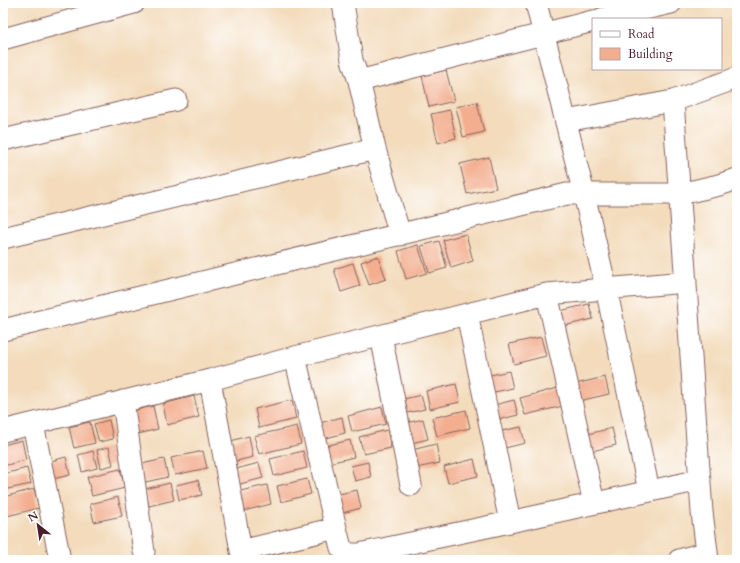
<svg xmlns="http://www.w3.org/2000/svg" width="740" height="563" font-family="Cardo,serif">
  <style>
    .building { fill: #f3ae8f }
    .lines { fill: none; stroke-linecap: round; stroke-linejoin: round }
    .minor-casing { stroke: #85615d; stroke-width: 23 }
    .minor { stroke: #fff; stroke-width: 21 }
  </style>
  <rect width="100%" height="100%" fill="#fff"/>
  <filter id="ink" filterUnits="userSpaceOnUse"><feTurbulence type="fractalNoise" baseFrequency=".025" numOctaves="2"/><feDisplacementMap in="SourceGraphic" scale="8" xChannelSelector="R" yChannelSelector="G"/><feConvolveMatrix kernelMatrix="1 2 1 2 8 2 1 2 1" color-interpolation-filters="sRGB"/></filter>
  <filter id="wash" filterUnits="userSpaceOnUse"><feTurbulence type="fractalNoise" baseFrequency=".012" numOctaves="4" result="noise"/><feDisplacementMap in="SourceGraphic" scale="16" xChannelSelector="R" yChannelSelector="G"/><feGaussianBlur stdDeviation="0.9" result="paint"/><feColorMatrix in="noise" values="0 0 0 0 0 0 0 0 0 0 0 0 0 0 0 0 0 1.4 0 .05"/><feComposite in="paint" operator="in"/></filter>
  <g filter="url(#wash)">
    <rect width="100%" height="100%" fill="#f3dbbb"/>
    <g id="blocks">
      <path class="building" d="M446,70L454,101L429,107L422,76Z
        M477,102L484,132L463,137L456,107Z
        M450,110L456,138L438,143L431,114Z
        M489,157L496,188L467,194L460,164Z
        M466,234L473,261L451,268L443,240Z
        M439,241L447,268L429,273L421,246Z
        M418,245L427,273L406,279L398,251Z
        M378,256L386,279L369,285L361,262Z
        M353,263L360,286L341,292L334,269Z
        M589,304L593,319L563,326L560,311Z
        M541,337L546,356L514,364L509,344Z
        M509,371L513,388L490,393L486,376Z
        M605,377L609,394L579,401L575,384Z
        M456,384L460,402L430,409L426,391Z
        M558,388L563,406L525,415L520,398Z
        M421,395L425,409L403,414L400,400Z
        M194,396L199,417L167,425L163,404Z
        M292,400L296,419L259,428L255,409Z
        M514,400L518,415L494,421L490,406Z
        M153,406L158,429L134,435L128,412Z
        M382,407L386,424L352,432L348,416Z
        M466,410L470,428L437,436L432,418Z
        M342,417L345,433L319,440L316,424Z
        M423,419L428,439L407,444L402,424Z
        M109,420L113,439L99,442L94,424Z
        M90,422L95,443L74,448L69,427Z
        M297,426L301,444L259,454L254,436Z
        M521,427L525,443L501,449L497,432Z
        M612,428L616,445L588,452L584,435Z
        M387,430L391,448L364,454L359,437Z
        M249,436L253,457L232,462L227,442Z
        M22,440L26,460L3,466V445Z
        M350,440L354,457L325,464L321,447Z
        M436,444L440,463L416,468L412,450Z
        M109,447L113,465L101,468L97,450Z
        M93,451L97,468L82,472L78,455Z
        M203,451L207,468L175,475L171,458Z
        M303,451L307,468L274,476L270,459Z
        M66,457L70,475L48,480L44,463Z
        M164,459L168,477L141,483L137,465Z
        M474,459L478,476L448,483L444,467Z
        M368,462L371,477L355,481L351,466Z
        M259,463L263,478L236,485L232,470Z
        M27,468L31,484L3,490V474Z
        M120,469L125,488L92,496L87,477Z
        M307,479L311,494L281,502L277,486Z
        M198,480L202,495L179,500L176,485Z
        M170,483L174,500L149,506L145,489Z
        M267,485L271,504L240,512L236,492Z
        M34,489L39,508L3,517V497Z
        M357,490L361,508L335,515L330,496Z
        M118,497L122,516L94,522L90,504Z"/>
    </g>
  </g>
  <g filter="url(#ink)">
    <use href="#blocks" fill-opacity="0" stroke="#85615d" stroke-width="1"/>
    <g class="lines">
      <g class="minor-casing">
        <path id="minor" d="M343,3L352,60L359,81L593,21
          M536,3L584,194L606,288L649,491
          M601,19L671,3
          M3,39L134,3
          M359,81L375,149L400,235
          M566,121L673,101
          M3,140L176,100
          M3,238L375,149
          M547,294L594,503
          M467,314L510,522
          M3,330L567,194H680L719,185L737,179
          M381,336L411,485
          M295,357L336,528L341,548L349,554H359L510,522L700,480
          M210,380L241,551L243,560
          M123,401L144,552
          M33,424L60,560
          M3,431L210,380L295,357L547,294L686,282
          M241,551L336,528
          M679,560L707,552
          M708,560L702,512L673,101L737,78"/>
      </g>
      <use href="#minor" class="minor"/>
    </g>
  </g>
  <rect width="740" height="563" fill="none" stroke="#fff" stroke-width="16"/>
  <rect x="592" y="18" width="130" height="52" fill="#ffffff" stroke="#b7a5aa"/>
  <rect x="600" y="31" width="20" height="6" fill="#ffffff" stroke="#b7a5aa"/>
  <text x="628" y="38" font-size="12" fill="#4a1f2b">Road</text>
  <rect x="600" y="48" width="20" height="12" fill="#f3ae8f" stroke="#b7a5aa"/>
  <text x="628" y="58" font-size="12" fill="#4a1f2b">Building</text>
  <g transform="translate(38 525) rotate(330)" stroke="#ffffff" stroke-width="3" paint-order="stroke">
  <path d="M0-3L7 15L0 10L-7 15Z" fill="#4a1f2b"/>
  <text y="-6" font-size="11" font-weight="bold" text-anchor="middle" fill="#4a1f2b">N</text>
  </g>
</svg>
